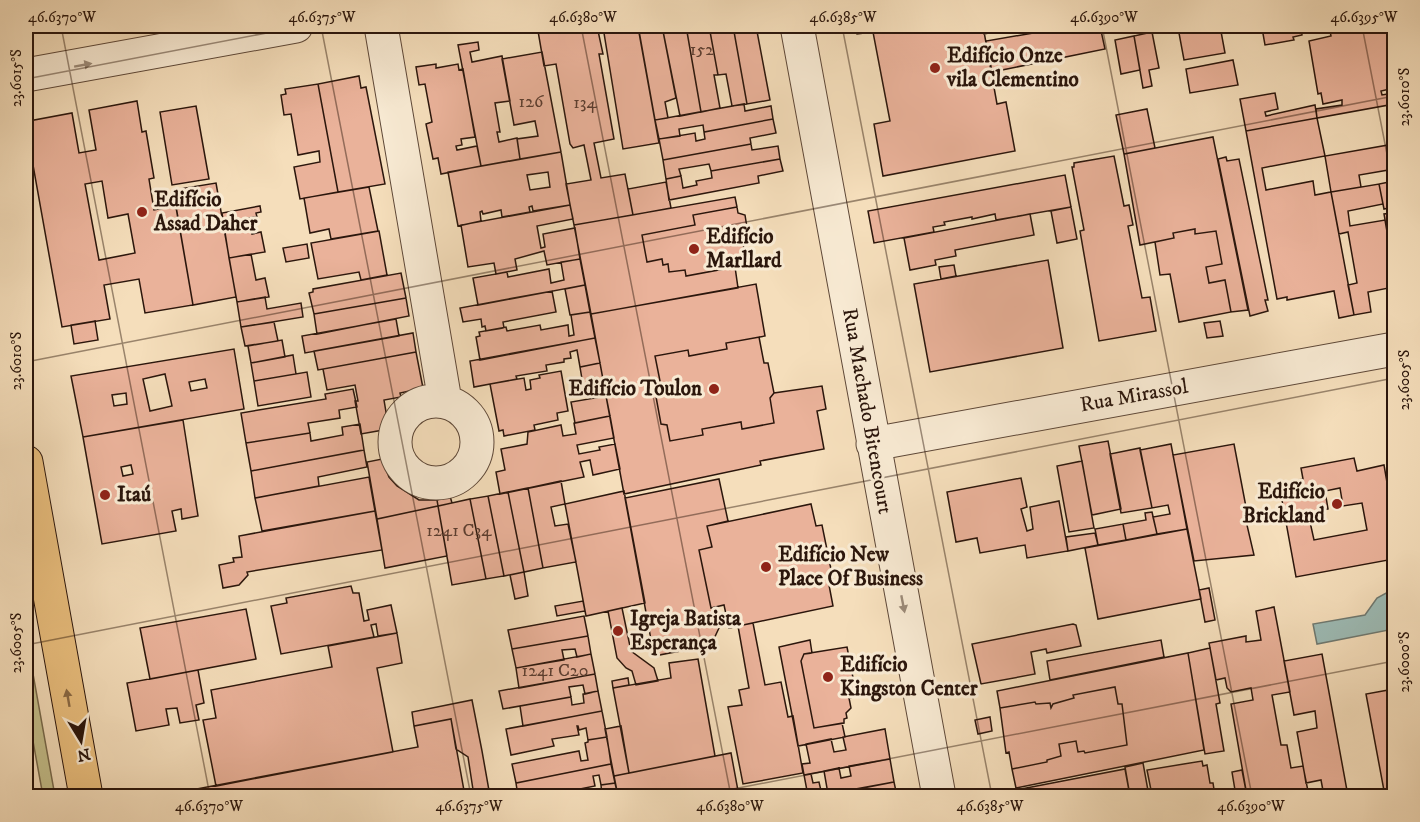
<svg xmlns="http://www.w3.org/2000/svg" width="1420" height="822" font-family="'IM FELL DW Pica',serif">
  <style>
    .green { fill: #c4bf8b; stroke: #786a4c; stroke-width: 1.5 }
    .water { fill: #9dbbb5; stroke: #6f7971; stroke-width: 1.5 }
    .building { fill: #eab29a; stroke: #2b160c; stroke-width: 1.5; fill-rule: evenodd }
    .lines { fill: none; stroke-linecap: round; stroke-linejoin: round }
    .minor-casing { stroke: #5e4838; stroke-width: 35 }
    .major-casing { stroke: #2b160c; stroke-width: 35 }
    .minor { stroke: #f8ead3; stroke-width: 33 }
    .major { stroke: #eabf7e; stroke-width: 33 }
    .oneway { fill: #9c8b79 }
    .oneway2 { fill: #8a6a45 }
    .ticks { fill: none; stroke: #2b160c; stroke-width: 1.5; stroke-opacity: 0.45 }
    .poi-dot { fill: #8f2418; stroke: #f8ead3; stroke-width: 2 }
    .labels { text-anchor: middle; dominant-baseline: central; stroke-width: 6; stroke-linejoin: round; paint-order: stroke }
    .number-label { font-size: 18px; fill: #5b3d30 }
    .poi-label { font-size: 21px; font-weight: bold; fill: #2b160c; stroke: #f8ead3; text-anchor: start }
    .street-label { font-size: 21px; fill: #2b160c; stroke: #f8ead3 }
    .neatline { fill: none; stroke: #2b160c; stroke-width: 2 }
    .ticks-label { font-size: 15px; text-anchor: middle; fill: #2b160c }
  </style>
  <rect width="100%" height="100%" fill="#f5debb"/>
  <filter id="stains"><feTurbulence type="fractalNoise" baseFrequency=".00333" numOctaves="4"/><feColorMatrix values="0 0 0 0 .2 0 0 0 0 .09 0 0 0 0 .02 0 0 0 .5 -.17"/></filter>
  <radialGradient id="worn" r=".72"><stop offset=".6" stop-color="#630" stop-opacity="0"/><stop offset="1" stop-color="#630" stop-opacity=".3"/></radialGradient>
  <path class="green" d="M26,635L55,796H43L26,703Z"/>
  <path class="water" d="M1388,592L1394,593V629L1317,644L1313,624L1365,615L1377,598Z"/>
  <path class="building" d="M566,26H597L603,54H599L614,139L594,143L601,178L625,174L633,215L574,225L566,184L591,180L584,145L573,148L570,144L556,64L544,66L538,31Z
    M647,26H662L676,98L665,102L668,118L655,120L639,31L648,29Z
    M662,26H686L701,112L680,116Z
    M686,26H709L718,75H714L720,108L701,112Z
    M709,26H733L747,104L732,106L726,74L718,75Z
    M733,26H756L770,100L747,104Z
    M855,26H983L997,104L1006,102L1015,151L883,176L874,124L890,121L873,32L857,34Z
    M983,26H1031L984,34Z
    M1074,26H1100L1105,49L992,72L986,41Z
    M1182,26H1220L1225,53L1184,60L1179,33L1184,32Z
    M1252,26H1301L1302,35L1293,37L1294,40L1265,45L1262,28L1252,30Z
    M1329,26H1349L1351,33L1394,26V80L1389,81L1390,89L1381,91L1382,95L1394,93V104L1317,118L1316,109L1342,105V100L1323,104L1321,93L1318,94L1309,41L1331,36Z
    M638,27L659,143L623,149L604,33Z
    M1152,32L1159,68L1149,70L1152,86L1143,88L1134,36Z
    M1134,36L1140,70L1121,74L1115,40Z
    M478,42L479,50L470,52L472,62L502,56L510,101L495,103L500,132H497L499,142L517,138L520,159L481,166L458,45Z
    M542,52L561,152L520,159L517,139L538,136L535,121L514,125L502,59Z
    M1233,60L1238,85L1190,93L1186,69Z
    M436,64V68L458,64L459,70L463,69L475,137L461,139L462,145L456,146L457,150L477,146L481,166L441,174L438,158L433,159L426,124L432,122L425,84L419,85L416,67Z
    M359,76L361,88L366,87L385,184L338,192L318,84Z
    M318,84L338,192L300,199L294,167L320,162L319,151L298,155L291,114L284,115L281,95L286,94L285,89Z
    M1275,93L1278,109L1265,112L1266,116L1315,105L1317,118L1246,131L1240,99Z
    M137,101L142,132L146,131L154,178L149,179L154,210L176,206L193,305L145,313L139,279L104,285L110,319L62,327L26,126L29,121L72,113L79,153L96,150L89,110ZM102,181L108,218L128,214L135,253L99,260L85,184Z
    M744,104L745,111L771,106L773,119L704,132L703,125L679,129L680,136L659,139L655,120Z
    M196,106L209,179L172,185L160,112Z
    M1147,109L1155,148L1124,154L1116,115Z
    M1317,118L1325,156L1262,168L1266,190L1313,181L1315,195L1331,192L1354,315L1339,318L1334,291L1287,300V297L1277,299L1246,131Z
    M773,119L776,133L750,138L751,144L663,160L659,139L695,133L696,141L705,139L704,132Z
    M1213,137L1248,310L1231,312L1225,280L1209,283L1206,267L1222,264L1216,231L1195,234V229L1173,233L1174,238L1140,245L1124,154Z
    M751,144L752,150L778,146L780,159L711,171L709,164L679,169L681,176L666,179L663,160Z
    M1394,144V169L1359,175L1361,187L1331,192L1325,156Z
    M561,152L570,205L533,211L532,206L529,207L530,212L502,217L501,210L483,214L482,211L480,212L481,221L458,226L448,172ZM548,172L550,187L530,190L527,175Z
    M1114,156L1124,206L1129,205L1133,225L1128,226L1142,298L1150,297L1156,331L1099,341L1080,231L1084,230L1072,167H1074V163Z
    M1226,157L1227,161L1239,159L1268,300H1265L1268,311L1250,316L1218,159Z
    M780,159L783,171L758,176L759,183L669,200L666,179L681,176L683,188L697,185L696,181L712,178L711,171Z
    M1065,175L1071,207L996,220L995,214L972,219V217L944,222L945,225L933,227L934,232L874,243L868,211Z
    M1394,181V203H1392L1391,199L1388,200L1389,208L1384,209L1379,184Z
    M666,182L671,208L633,215L628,189Z
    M216,183L236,297L193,305L173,190Z
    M1379,184L1383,204L1348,211L1350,226L1385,220L1394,272V287L1368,292L1371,312L1354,315L1348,285L1357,283L1348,232L1339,234L1331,192Z
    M369,187L378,231L331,239L329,229L310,233L304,198Z
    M735,197L737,207L693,215L695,225L642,235L647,262L662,259L663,265L668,264L669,272L685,270L686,276L735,267L738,288L591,314L574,225Z
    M570,205L573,219L537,226L541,248L545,247L543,234L575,228L580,259L547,265L544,251L515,259L517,270L496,274L494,263L468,267L461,225Z
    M260,206L261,212L256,213L257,217L249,218L252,234L261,232L265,252L229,258L222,213Z
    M737,207L738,213L745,215L748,234L742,238L747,265L686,276L685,270L669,272L668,264L663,265L662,259L647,262L642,235L695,225L693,215Z
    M1071,207L1077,239L1057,243L1051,211Z
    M1393,213H1394V271L1384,214Z
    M1030,214L1034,235L955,250L956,256L935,260L936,265L910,270L904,238Z
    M1195,229V234L1216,231L1222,264L1206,267L1209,283L1225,280L1231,312L1179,322L1170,274L1160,275L1155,242L1174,238L1173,233Z
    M379,231L387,275L361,280L359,272L318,279L311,243Z
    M307,244L309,258L286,262L283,248Z
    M251,254L256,280L265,278L269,297L237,302L229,258Z
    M580,259L585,285L478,305L473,278L507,272L508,277L549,269L551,283L564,280L561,262Z
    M1048,260L1063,348L930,372L914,284Z
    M954,265L956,276L941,279L939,267Z
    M401,273L406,298L314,314L309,293L313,292V289Z
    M756,284L765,336L726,343L727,349L689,356L688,350L655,356L660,381L654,386L661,424L667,425L670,441L703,435L702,429L741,422L742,429L774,423L770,398L774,393L822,386L826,409L817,411L824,449L760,461L761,465L624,494L591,314Z
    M585,285L590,312L570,315L565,289Z
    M552,291L556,312L503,322L504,328L486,331L485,326L482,327L481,319L463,322L460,308Z
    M265,297L267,309L301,303L303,317L241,327L237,302Z
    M406,298L409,316L317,334L314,314Z
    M590,312L595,338L480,360L476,337L480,336L479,332L506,327L507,331L540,325L541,330L568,325L569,336L574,335L571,315Z
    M396,319L399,336L305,353L302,336Z
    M95,321L98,340L74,344L71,325Z
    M1220,321L1223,336L1207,338L1204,323Z
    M274,322L278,341L245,346L241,327Z
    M413,333L416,352L318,370L314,351Z
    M759,337L764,363H768L774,393L770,398L774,423L742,429L741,422L702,429L703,435L670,441L667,425L661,424L654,386L660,381L655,356L688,350L689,356L727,349L726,343Z
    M595,338L600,363L580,367L577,350L570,352L571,358L564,359V362L546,365L547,371L516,376L517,379L474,387L470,361Z
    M282,340L285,357L251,363L248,346Z
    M234,349L244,409L83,437L71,376ZM165,374L172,406L150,411L143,379ZM205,379L207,388L191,391L189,382ZM126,393L127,404L114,406L112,395Z
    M416,352L423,388L400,393L401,397L384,400L386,412L383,430L361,434L355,401H358L355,385L327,390L323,369Z
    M293,355L296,374L254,381L251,363Z
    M600,363L604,385L595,386L594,383L583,385L580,367Z
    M561,371L568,411L557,413L558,420L534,425L535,430L504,436L503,430L499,431L490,384L524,378L526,390L531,389L530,380L540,378L539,375Z
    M307,372L311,397L258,406L254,381Z
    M353,389L357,407L339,410L340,418L308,423L310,433L246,443L241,413L326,399L325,394Z
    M606,396L610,416L575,423L571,402Z
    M1391,404H1394V424L1392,409Z
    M610,416L614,438L577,445L579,454L600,450L599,447L615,444L620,469L593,475L590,460L580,462L584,477L500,494L496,472L505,470L501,449L527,444L528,432L561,425L563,436L576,434L574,423Z
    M183,420L198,516L182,519L181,509L172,511L176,531L102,544L83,437ZM131,465L133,474L123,476L121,467Z
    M360,424L364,450L251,471L246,443L310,433L311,441L343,435L342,427Z
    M1108,441L1121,509L1092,515L1079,446Z
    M1171,444L1187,529L1157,534L1153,517L1170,514L1168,505L1152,508L1140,450Z
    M1234,444L1246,507L1243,508L1254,555L1194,561L1173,455Z
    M1140,448L1152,508L1121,513L1110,454Z
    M364,450L367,467L318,477L319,486L255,498L251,471Z
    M1354,458L1357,471L1384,465L1394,523V559L1296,577L1279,484L1303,479L1301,468Z
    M382,459L389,477L397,486L419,500H437L438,506L377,519L367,462Z
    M1082,461L1094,528L1069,532L1057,466Z
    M369,477L375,511L262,531L255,498Z
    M1021,478L1027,507L1021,509L1027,531L1033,529L1030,507L1059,501L1068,551L1027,558L1025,545L980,553L977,538L956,542L947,492Z
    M719,479L728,521L707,526L712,547L699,550L711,608H714L719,628L711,645L654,656L625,498Z
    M561,481L565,504L551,507L555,526L568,524L576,562L543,568L528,488Z
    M528,488L543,568L524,572L508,492Z
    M1340,488L1343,506L1362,503L1367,530L1314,540L1308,513L1328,509L1325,491Z
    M624,491L645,603L586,616L565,504Z
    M508,492L524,572L504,576L488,496Z
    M450,496L452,503L438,506L437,500Z
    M488,496L504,576L486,579L470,499Z
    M470,499L486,579L452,585L438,506Z
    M811,504L816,526L822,525L834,584L829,585L833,606L729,628L724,605L711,608L699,550L712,547L707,526Z
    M438,506L447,556L385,568L377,519Z
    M375,511L382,550L247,572L248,575L239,585L223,588L219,565L234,562L233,558L242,557L239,536Z
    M1152,512L1157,534L1126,540L1123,524L1146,520L1145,513Z
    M1123,524L1126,540L1098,545L1095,529Z
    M1187,529L1201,599L1098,619L1085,548Z
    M1095,533L1098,545L1068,551L1066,537Z
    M524,572L528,596L515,599L510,575Z
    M351,586L353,593H359L364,621L369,620L367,610L391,605L397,633L378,636L376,624L371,625L374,637L281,654L271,606L287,603L286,598Z
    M1209,588L1215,620L1205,622L1199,590Z
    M583,601L585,611L557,616L555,606Z
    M1274,607L1290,692L1272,695L1281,745H1287L1291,768L1303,766L1309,796H1247L1231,704L1253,700L1251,688L1231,692L1227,688L1225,678L1216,680L1210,648L1209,643L1246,636V642L1261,640L1256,611Z
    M622,608L631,651L654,668L658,681L636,685L632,671L626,668L617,658L608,611Z
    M246,609L256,659L150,679L140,628Z
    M584,616L588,636L512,649L508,630Z
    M753,623L765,685L781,682L788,717L793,716L803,773L743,784L728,707L742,705L739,690L749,688L738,626Z
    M1073,624L1076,625L1081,646L1047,653L1046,649L1031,652L1035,674L981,684L972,644Z
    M397,633L402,663L377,668L393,752L216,786L203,720L216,718L211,690L332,667L328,646Z
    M588,636L591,654L577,657L575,649L562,650L564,660L516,668L512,649Z
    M810,640L812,653L804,654L801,661L814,728L842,723L845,737L798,746L779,647Z
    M1161,640L1164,657L1050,680L1047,661Z
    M847,647L856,693L853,697L849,698L851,708L846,713L847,718L844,719V723L814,728L801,661L804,654Z
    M1210,648L1220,703L1216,704L1224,751L1205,754L1188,653Z
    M1188,653L1204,750L1016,788L1012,769L1047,762V760L1061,756L1059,744L1076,741L1078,752L1084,751L1085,753L1127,745L1122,704H1118L1115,687L1073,695L1074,698L1053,704L1051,708L1050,703L1036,704L1035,702L1000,708L997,691Z
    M591,654L595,674L519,688L516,668Z
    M1322,654L1348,796H1324L1321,780L1306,783L1304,771L1297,732L1317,728L1315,711L1294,715L1284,661Z
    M698,659L715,756L629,773L613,688L671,678L669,663Z
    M198,670L204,703L196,705L199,720L180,723L177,708L166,709L169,725L136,731L127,683Z
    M595,674L598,691L585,694L583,685L569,687L571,697L503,709L499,691Z
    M628,678L629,685L613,688L612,681Z
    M1115,687L1118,704H1122L1127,745L1085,753L1084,751L1078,752L1076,741L1059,744L1061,756L1047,760V762L1012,769L1009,752L1006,753L1000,708L1035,702L1036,704L1050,703L1051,708L1053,704L1074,698L1073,695Z
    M1394,689V796H1385L1366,694Z
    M598,691L602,711L523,726L520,706L571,697L572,705L584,703L583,694Z
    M472,700L482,751L490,796H474L468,757L456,749L451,719L414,726L412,712Z
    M602,711L607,737L588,740L586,728L579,730L578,726H577L579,735L552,739L554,746L511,755L506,729Z
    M990,717L992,731L978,734L975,720Z
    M451,719L465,796H171L170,794L418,747L414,726Z
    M621,726L629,773L614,776L605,729Z
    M885,729L890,759L804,775L802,764L810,763L806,744L831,739L834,752L846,750L843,737Z
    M607,737L611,764L516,783L512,764L579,751L581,761L588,760L585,743L588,742V740Z
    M731,753L739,796H618L614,776Z
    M890,759L894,782L828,794L824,771L839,768L841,778L851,776L849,766Z
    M1202,761L1203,766L1207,765L1210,783H1213L1215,796H1149V795L1130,796L1125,767L1143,763L1149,796L1152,795L1147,770Z
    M611,764L615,783L601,785L599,775L593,776L595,786L545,796H518L516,783Z
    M1125,769L1130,796H985Z
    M1242,770L1247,796H1236L1232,772Z
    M811,774L813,783L819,782L822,795L808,796L804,775Z
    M894,782L897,796H832V794Z
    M615,783L618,796H598H602L601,785Z
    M585,789L586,796H546Z"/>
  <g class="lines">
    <g class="minor-casing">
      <path id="minor" d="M381,26L445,401
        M797,26L939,796
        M26,75L296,26
        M395 442a41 41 0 1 1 82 0a41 41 0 1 1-82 0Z
        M873,444L1394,349"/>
    </g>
    <g class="major-casing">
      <path id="major" d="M26,462L86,796"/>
    </g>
    <use href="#minor" class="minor"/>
    <use href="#major" class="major"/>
  </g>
  <defs><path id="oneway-solid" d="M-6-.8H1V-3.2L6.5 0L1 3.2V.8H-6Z" transform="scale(1.5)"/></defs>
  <g class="oneway">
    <use href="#oneway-solid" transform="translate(83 65) rotate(-10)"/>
    <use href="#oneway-solid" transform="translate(903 604) rotate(79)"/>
  </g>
  <use class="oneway2" href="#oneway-solid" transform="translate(68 698) rotate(-100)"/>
  <path class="ticks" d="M61,26L210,796M321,26L471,796M581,26L731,796M842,26L992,796M1102,26L1252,796M1362,26L1394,190M26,79L303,26M26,362L1394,96M26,645L1394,378M697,796L1394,661"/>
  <g class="poi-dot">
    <circle cx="935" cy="68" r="6"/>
    <circle cx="142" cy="212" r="6"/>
    <circle cx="694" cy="249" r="6"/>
    <circle cx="714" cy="389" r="6"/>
    <circle cx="105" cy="495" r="6"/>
    <circle cx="1337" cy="504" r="6"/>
    <circle cx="766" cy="567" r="6"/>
    <circle cx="618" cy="631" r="6"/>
    <circle cx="828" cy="677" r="6"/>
  </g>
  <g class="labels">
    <g class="number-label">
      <text x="702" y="50">152</text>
      <text x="531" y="102">126</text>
      <text x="585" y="103">134</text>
      <text x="459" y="531">1241 C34</text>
      <text x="555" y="671">1241 C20</text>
    </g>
    <g class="poi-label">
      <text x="947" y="56">Edifício Onze<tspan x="947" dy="24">vila Clementino</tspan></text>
      <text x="154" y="200">Edifício<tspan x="154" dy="24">Assad Daher</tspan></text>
      <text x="706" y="237">Edifício<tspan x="706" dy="24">Marllard</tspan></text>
      <text x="702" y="389" text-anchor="end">Edifício Toulon</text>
      <text x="1325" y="492" text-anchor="end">Edifício<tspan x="1325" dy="24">Brickland</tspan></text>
      <text x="117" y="495">Itaú</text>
      <text x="778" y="555">Edifício New<tspan x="778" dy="24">Place Of Business</tspan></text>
      <text x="630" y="619">Igreja Batista<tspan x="630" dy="24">Esperança</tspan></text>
      <text x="840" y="665">Edifício<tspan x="840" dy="24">Kingston Center</tspan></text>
    </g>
    <g class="street-label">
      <text transform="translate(1134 396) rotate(-10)">Rua Mirassol</text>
      <text transform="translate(867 411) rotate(80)">Rua Machado Bitencourt</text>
    </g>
  </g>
  <rect width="1420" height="822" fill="none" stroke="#f5debb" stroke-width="66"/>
  <g transform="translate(81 741) rotate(169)" stroke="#f8ead3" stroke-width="4.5" paint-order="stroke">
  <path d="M0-4.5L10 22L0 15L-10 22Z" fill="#2b160c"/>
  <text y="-9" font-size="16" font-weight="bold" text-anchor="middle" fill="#2b160c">N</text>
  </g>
  <rect x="33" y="33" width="1354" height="756" class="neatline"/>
  <g class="ticks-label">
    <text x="62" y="22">46.6370°W</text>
    <text x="322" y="22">46.6375°W</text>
    <text x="583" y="22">46.6380°W</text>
    <text x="843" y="22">46.6385°W</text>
    <text x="1104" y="22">46.6390°W</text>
    <text x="1364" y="22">46.6395°W</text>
    <text transform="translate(16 78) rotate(-90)" y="5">23.6015°S</text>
    <text transform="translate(1404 97) rotate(-90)" y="5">23.6010°S</text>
    <text transform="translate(16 361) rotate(-90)" y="5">23.6010°S</text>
    <text transform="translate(1404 380) rotate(-90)" y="5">23.6005°S</text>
    <text transform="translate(16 643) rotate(-90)" y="5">23.6005°S</text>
    <text transform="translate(1404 662) rotate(-90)" y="5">23.6000°S</text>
    <text x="209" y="811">46.6370°W</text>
    <text x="469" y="811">46.6375°W</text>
    <text x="730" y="811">46.6380°W</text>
    <text x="990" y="811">46.6385°W</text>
    <text x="1251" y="811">46.6390°W</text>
  </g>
  <rect width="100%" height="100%" filter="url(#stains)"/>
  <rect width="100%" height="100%" fill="url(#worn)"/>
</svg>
